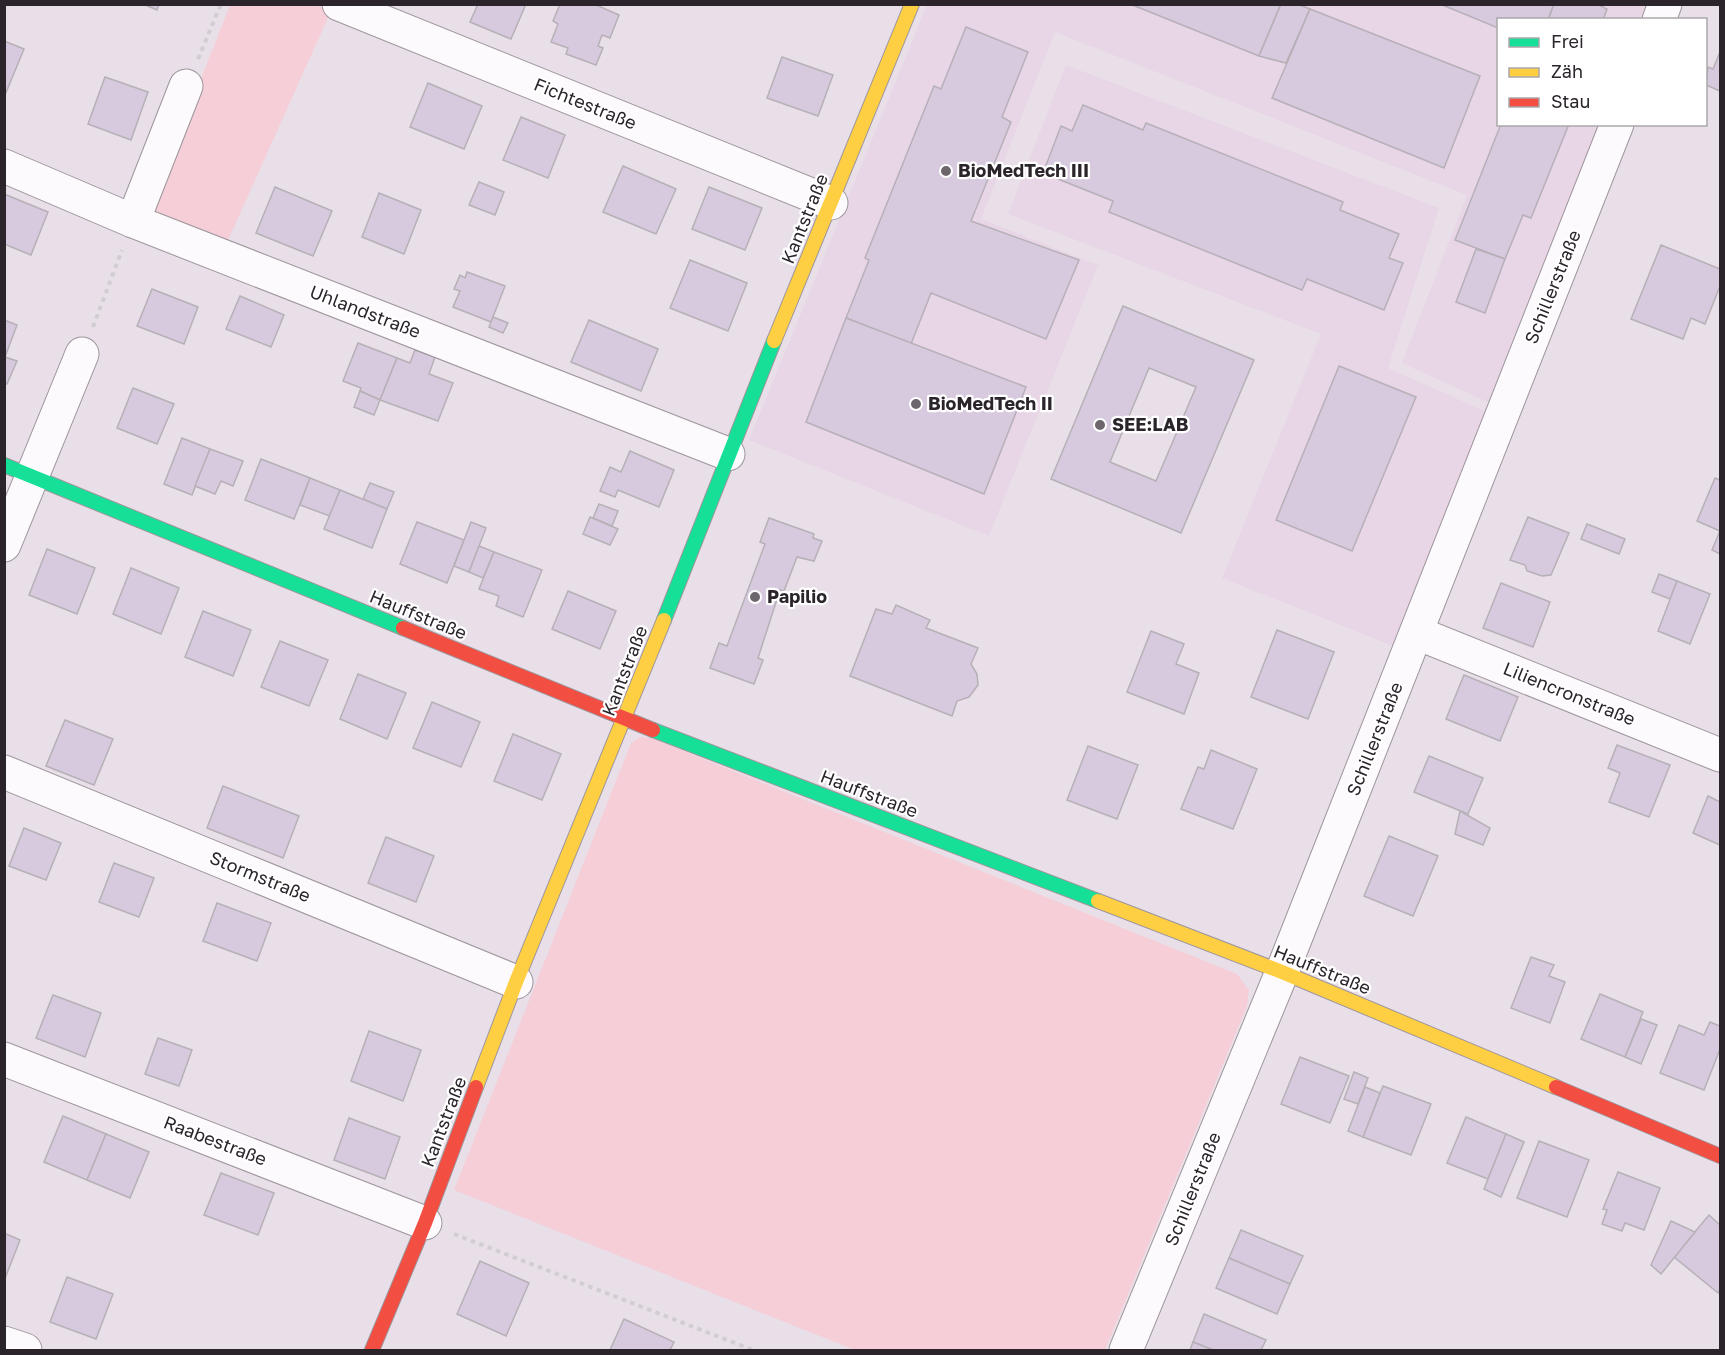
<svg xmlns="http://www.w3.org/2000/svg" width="1725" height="1355" viewBox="0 0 1725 1355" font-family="'Golos Text',sans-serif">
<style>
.built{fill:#e8d6e6}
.green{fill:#f5ced7}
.building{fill:#d7cade;stroke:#b6b0b7;stroke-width:1.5;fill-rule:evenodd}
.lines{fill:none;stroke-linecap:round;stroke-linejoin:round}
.street-casing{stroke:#9d959c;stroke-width:35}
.fast-casing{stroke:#9d959c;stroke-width:16}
.slow-casing{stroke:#9d959c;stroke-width:16}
.jam-casing{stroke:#9d959c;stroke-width:16}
.path{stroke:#d1ced1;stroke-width:4;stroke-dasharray:4.5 4.5;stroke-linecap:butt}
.street{stroke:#fcfafc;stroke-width:33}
.fast{stroke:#16e098;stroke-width:14}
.slow{stroke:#ffcf43;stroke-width:14}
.jam{stroke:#f24e42;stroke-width:14}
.poi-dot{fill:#6e666d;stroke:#fff;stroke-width:2}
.labels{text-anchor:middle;stroke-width:4.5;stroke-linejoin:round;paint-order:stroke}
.street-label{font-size:18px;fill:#2b252b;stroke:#fff}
.poi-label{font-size:18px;font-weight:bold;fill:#2b252b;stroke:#fff;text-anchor:start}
</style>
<rect width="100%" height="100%" fill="#e9dfe8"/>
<g class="built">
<path d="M927,5H1652L1646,19L1498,20V124L1604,125L1492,404L1402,363L1467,195L1055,32L981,219L1098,265L989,536L749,440Z"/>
<path d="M1066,65L1439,208L1388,368L1489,413L1398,648L1222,578L1321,334L1008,214Z"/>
</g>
<g class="green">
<path d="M230,5H315L331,11L225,247L156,217L150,208Z"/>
<path d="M640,737L651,738L1237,974L1249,990L1247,1006L1105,1350H855L454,1190L631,743Z"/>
</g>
<g class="building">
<path d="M143,4H159L157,10Z"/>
<path d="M478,4H526L511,39L470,22Z"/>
<path d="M560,4H594L619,15L610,38L602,35L598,46L603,48L596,65L566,54L568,48L551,42L558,24L553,21Z"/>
<path d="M1130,4H1281L1259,56Z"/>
<path d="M1281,4H1297L1310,9L1286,63L1259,56Z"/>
<path d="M1440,4H1554L1548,20H1498V28Z"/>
<path d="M1554,4H1597L1607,9L1603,20H1548Z"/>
<path d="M1310,9L1480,76L1444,168L1272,98Z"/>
<path d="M966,27L1028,52L1002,117L1011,122L971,221L1079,260L1046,339L931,293L911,344L846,318L869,260L865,258L934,86L941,89Z"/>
<path d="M4,41L24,49L5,95H4Z"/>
<path d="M1720,52V91L1706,85L1708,67L1713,69Z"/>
<path d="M782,57L833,75L818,116L767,98Z"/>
<path d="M105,77L148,92L131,140L88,124Z"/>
<path d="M428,83L482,106L464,149L410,127Z"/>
<path d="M1083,105L1143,130L1146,123L1343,202L1340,210L1399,234L1389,258L1403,263L1384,310L1307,279L1302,290L1109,212L1113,201L1043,173L1061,126L1072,131Z"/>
<path d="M521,117L565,135L548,178L503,160Z"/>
<path d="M1501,124H1569L1531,218L1523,215L1505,259L1455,240Z"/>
<path d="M623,166L676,189L656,234L603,212Z"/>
<path d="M479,182L504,192L495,215L469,205Z"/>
<path d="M275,187L332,211L313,256L256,233Z"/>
<path d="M709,187L762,208L745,250L692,229Z"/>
<path d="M379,193L421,210L404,254L362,237Z"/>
<path d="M4,194L48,212L31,255L4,244Z"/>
<path d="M1661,245L1720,269V286L1705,324L1691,318L1683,339L1631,319Z"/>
<path d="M1476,249L1505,259L1485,313L1456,302Z"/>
<path d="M690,260L747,283L728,331L670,308Z"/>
<path d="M467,272L505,286L491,322L453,307L460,291L454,289L460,275L465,278Z"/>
<path d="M152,289L198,307L184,344L137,326Z"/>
<path d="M240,296L284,315L271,347L226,329Z"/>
<path d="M1123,306L1254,360L1181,533L1051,479ZM1149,368L1196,387L1156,481L1110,462Z"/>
<path d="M493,317L508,323L503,333L489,327Z"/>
<path d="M846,318L1026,387L984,494L806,422Z"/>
<path d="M4,320L17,325L5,357L17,361L7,384L4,383Z"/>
<path d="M589,320L658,349L641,391L571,362Z"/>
<path d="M358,343L397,358L380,400L360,391L361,388L343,381Z"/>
<path d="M415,350L435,357L429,374L453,383L438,421L380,400L397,358L410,363Z"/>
<path d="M1339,366L1416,397L1352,551L1276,520Z"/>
<path d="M133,388L174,404L157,444L117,428Z"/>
<path d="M360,391L380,400L374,415L354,407Z"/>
<path d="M182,438L210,449L192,495L164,484Z"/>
<path d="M210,449L243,461L233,486L221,481L215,494L195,486Z"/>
<path d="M630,451L674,470L659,507L618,490L615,497L600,491L610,467L621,472Z"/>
<path d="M261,459L310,478L294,519L245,500Z"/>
<path d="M310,478L340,490L330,516L300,505Z"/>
<path d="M1715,478L1720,480V554L1712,550L1720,531L1697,521Z"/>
<path d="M370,483L394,492L387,509L363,499Z"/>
<path d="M340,490L387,509L372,548L324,529Z"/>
<path d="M599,504L618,511L612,526L593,518Z"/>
<path d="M590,517L618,529L610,545L583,534Z"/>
<path d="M1528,517L1569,533L1551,575L1542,576L1527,571L1525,565L1510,560Z"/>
<path d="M769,518L814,534L813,538L822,541L814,561L797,557L784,591L780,590L758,658L763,660L754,684L710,668L719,643L727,646L765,544L760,542Z"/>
<path d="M417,522L464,540L447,583L400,564Z"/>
<path d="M471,522L486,528L469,572L454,566Z"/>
<path d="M1587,524L1625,539L1619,554L1581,539Z"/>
<path d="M479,546L494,552L483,578L469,572Z"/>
<path d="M47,549L95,568L77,614L29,595Z"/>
<path d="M494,552L542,570L523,617L496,606L499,596L479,589Z"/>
<path d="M131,568L179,588L161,634L113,614Z"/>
<path d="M1659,574L1677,581L1670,599L1652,592Z"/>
<path d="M1677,581L1710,594L1690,644L1658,631Z"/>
<path d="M1501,583L1550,602L1533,647L1483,628Z"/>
<path d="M568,591L616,611L600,649L552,629Z"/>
<path d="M896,605L930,620L926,628L978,648L971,664L977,674L978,685L969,697L957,701L952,716L850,676L876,609L892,614Z"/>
<path d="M203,611L251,630L233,676L185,657Z"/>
<path d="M1277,630L1334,652L1308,719L1251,697Z"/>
<path d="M1151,631L1184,644L1176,664L1199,673L1184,714L1127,692Z"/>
<path d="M280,641L328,660L309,706L261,687Z"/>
<path d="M358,674L406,693L387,739L340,719Z"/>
<path d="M1464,675L1518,697L1500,741L1446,719Z"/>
<path d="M432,702L480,722L461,767L413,748Z"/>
<path d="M65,720L113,739L94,785L46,766Z"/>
<path d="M513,734L561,754L542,800L494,781Z"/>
<path d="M1617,745L1670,765L1649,817L1609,802L1620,773L1608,768Z"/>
<path d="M1088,746L1138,765L1117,819L1067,800Z"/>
<path d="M1211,750L1257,769L1233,829L1181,809L1198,767L1204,769Z"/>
<path d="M1429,756L1483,778L1468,814L1414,792Z"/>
<path d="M223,786L299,816L283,858L207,828Z"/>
<path d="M1708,796L1720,802V845L1693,833Z"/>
<path d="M1460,811L1490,828L1483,845L1455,834Z"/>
<path d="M24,828L61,843L46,880L9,866Z"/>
<path d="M1389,836L1438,856L1413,916L1364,896Z"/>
<path d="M386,837L434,856L416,902L368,883Z"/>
<path d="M114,863L154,878L139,917L99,902Z"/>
<path d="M217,903L271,923L257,961L203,941Z"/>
<path d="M1531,957L1554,965L1549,976L1565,982L1550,1023L1511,1008Z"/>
<path d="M1600,994L1643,1012L1625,1057L1581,1039Z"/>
<path d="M53,995L101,1013L85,1057L36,1038Z"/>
<path d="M1641,1019L1657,1025L1641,1064L1625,1057Z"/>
<path d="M1710,1022L1720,1026V1049L1704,1090L1660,1073L1679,1025L1704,1035Z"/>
<path d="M369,1031L421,1050L403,1101L351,1081Z"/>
<path d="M158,1038L192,1050L179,1086L145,1074Z"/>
<path d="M1300,1057L1349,1076L1330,1123L1281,1104Z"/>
<path d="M1354,1072L1368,1078L1358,1104L1344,1099Z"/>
<path d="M1383,1086L1431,1104L1411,1155L1363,1137Z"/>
<path d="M1365,1087L1380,1093L1363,1137L1348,1131Z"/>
<path d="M63,1116L106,1134L87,1180L44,1162Z"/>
<path d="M1466,1117L1506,1134L1488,1179L1447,1163Z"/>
<path d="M349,1118L400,1137L385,1179L334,1160Z"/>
<path d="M106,1134L149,1152L130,1198L87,1180Z"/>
<path d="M1506,1134L1524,1142L1501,1197L1484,1189Z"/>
<path d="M1539,1141L1589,1160L1567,1217L1517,1198Z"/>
<path d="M1618,1172L1660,1188L1644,1230L1625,1223L1622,1231L1602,1224L1607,1210L1603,1209Z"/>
<path d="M221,1173L274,1193L258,1235L204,1215Z"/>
<path d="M1709,1215L1720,1225V1290L1718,1293L1674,1257Z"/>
<path d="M1671,1221L1695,1232L1661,1274L1651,1265Z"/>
<path d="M1241,1230L1303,1256L1290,1284L1229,1258Z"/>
<path d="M4,1233L20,1240L4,1281Z"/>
<path d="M1229,1258L1290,1284L1277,1314L1216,1288Z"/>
<path d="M480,1261L529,1283L506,1336L457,1314Z"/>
<path d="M67,1277L113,1294L96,1339L50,1322Z"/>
<path d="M1204,1314L1266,1340L1261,1350H1213L1193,1342Z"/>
<path d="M624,1319L674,1342L670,1350H610Z"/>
<path d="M1193,1342L1213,1350H1190Z"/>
</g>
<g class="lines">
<defs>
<g id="street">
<path d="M339,4L831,203"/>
<path d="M1659,20L1665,4"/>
<path d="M4,166L133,221L728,454"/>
<path d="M133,221L186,86"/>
<path d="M4,545L82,354"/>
<path d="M1417,633L1720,755"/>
<path d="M4,772L516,982"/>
<path d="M4,1059L425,1223"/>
<path d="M4,1343L25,1350"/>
<path d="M1126,1350L1282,972L1617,124"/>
</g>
<g id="fast">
<path d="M4,465L403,628"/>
<path d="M664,620L774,341"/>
<path d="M653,730L1098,901"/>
</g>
<g id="slow">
<path d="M774,341L912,4"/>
<path d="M1098,901L1282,972L1556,1087"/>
<path d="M476,1087L516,982L664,620"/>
</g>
<g id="jam">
<path d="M403,628L653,730"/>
<path d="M1556,1087L1720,1156"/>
<path d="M372,1350L425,1223L476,1087"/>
</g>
</defs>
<use href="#street" class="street-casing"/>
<use href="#fast" class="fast-casing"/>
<use href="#slow" class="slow-casing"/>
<use href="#jam" class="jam-casing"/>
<g class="path">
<path d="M198,59L221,4"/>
<path d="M93,327L122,250"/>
<path d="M454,1234L753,1350"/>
</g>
<use href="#street" class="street"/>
<use href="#fast" class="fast"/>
<use href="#slow" class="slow"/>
<use href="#jam" class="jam"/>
</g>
<g class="poi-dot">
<circle cx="946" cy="171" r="6"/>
<circle cx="916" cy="404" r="6"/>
<circle cx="1100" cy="425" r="6"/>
<circle cx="755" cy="597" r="6"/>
</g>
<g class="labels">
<g class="street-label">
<text transform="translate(585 104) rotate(22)" y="6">Fichtestraße</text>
<text transform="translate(805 219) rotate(-68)" y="6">Kantstraße</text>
<text transform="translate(1553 287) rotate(-68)" y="6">Schillerstraße</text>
<text transform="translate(365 312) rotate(21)" y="6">Uhlandstraße</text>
<text transform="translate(418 615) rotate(22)" y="6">Hauffstraße</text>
<text transform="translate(625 671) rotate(-69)" y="6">Kantstraße</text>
<text transform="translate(1569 694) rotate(22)" y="6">Liliencronstraße</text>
<text transform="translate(1375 739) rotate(-68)" y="6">Schillerstraße</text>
<text transform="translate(869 794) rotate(21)" y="6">Hauffstraße</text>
<text transform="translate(260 877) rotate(22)" y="6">Stormstraße</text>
<text transform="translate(1322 970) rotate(22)" y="6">Hauffstraße</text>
<text transform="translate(444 1122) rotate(-69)" y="6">Kantstraße</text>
<text transform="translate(215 1141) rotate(21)" y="6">Raabestraße</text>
<text transform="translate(1193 1189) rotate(-68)" y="6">Schillerstraße</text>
</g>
<g class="poi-label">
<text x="958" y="177">BioMedTech III</text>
<text x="928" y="410">BioMedTech II</text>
<text x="1112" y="431">SEE:LAB</text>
<text x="767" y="603">Papilio</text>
</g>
</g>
<rect width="1725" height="1355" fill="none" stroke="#2b252b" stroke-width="12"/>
<rect x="1497" y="18" width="210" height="108" fill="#ffffff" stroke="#aaa8aa" stroke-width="1.5"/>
<rect x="1509" y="38" width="30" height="9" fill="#16e098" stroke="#aaa8aa" stroke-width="1.5"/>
<text x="1551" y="48" font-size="18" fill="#2b252b">Frei</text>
<rect x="1509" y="68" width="30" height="9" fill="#ffcf43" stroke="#aaa8aa" stroke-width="1.5"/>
<text x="1551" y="78" font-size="18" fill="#2b252b">Zäh</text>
<rect x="1509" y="98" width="30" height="9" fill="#f24e42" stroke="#aaa8aa" stroke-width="1.5"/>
<text x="1551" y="108" font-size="18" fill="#2b252b">Stau</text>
</svg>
